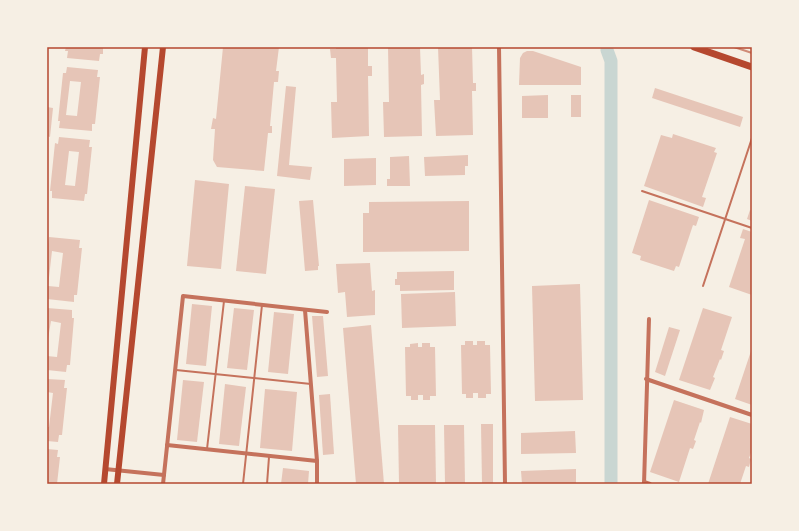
<svg xmlns="http://www.w3.org/2000/svg" width="799" height="531" viewBox="0 0 799 531" font-family="Poppins,sans-serif">
<style>
.lines{fill:none;stroke-linecap:round;stroke-linejoin:round}
.river{stroke:#c9d6d2;stroke-width:13}
.building{fill:#e6c5b7;fill-rule:evenodd}
.service{stroke:#c5725c;stroke-width:2}
.minor{stroke:#c5725c;stroke-width:4}
.secondary{stroke:#b5482f;stroke-width:6}
.primary{stroke:#b5482f;stroke-width:7}
.rail{stroke:#cf8b77;stroke-width:2}
.neatline{fill:none;stroke:#b5482f;stroke-width:1.5}
</style>
<rect width="100%" height="100%" fill="#f6efe4"/>
<g class="lines">
<path class="river" d="M607,50L611,61V484"/>
</g>
<g class="building">
<path d="M66,47H103V54H100L99,61L67,58L68,51H65Z"/>
<path d="M223,47H279L276,71H279L278,82H274L270,126H272V133H268L264,171L217,167L213,160L215,129H211L213,118L216,119Z"/>
<path d="M336,47H368V66H372V76H368L369,136L332,138L331,102H337L336,58H331L330,49H336Z"/>
<path d="M388,47H420L421,75L424,74V84L421,85L422,136L384,137L383,102H389Z"/>
<path d="M438,47H472L473,83H476V91H472L473,135L436,136L434,100H440Z"/>
<path d="M527,51H533L581,67V85H519L520,58L523,53Z"/>
<path d="M67,67L98,70L97,77H100L95,124H92V131L59,128L60,121H58L63,73H66ZM70,81L81,82L77,116L66,115Z"/>
<path d="M286,86L296,87L289,165L312,167L310,180L277,176Z"/>
<path d="M655,88L743,117L740,127L652,98Z"/>
<path d="M548,95V118H522V96Z"/>
<rect x="571" y="95" width="10" height="22"/>
<path d="M47,107L53,108L50,137L47,136Z"/>
<path d="M673,134L716,148L714,152L717,153L702,197L706,198L703,207L644,186L661,135L672,138Z"/>
<path d="M59,137L90,140L89,147H92L87,194H85L84,201L52,198V191H50L55,143L58,144ZM69,151L79,152L75,186L65,185Z"/>
<path d="M468,155V166H465V175L425,176L424,157Z"/>
<path d="M409,156L410,186H387V179H390V157Z"/>
<path d="M376,158V185L344,186V159Z"/>
<path d="M195,180L229,184L221,269L187,266Z"/>
<path d="M245,186L275,189L266,274L236,271Z"/>
<path d="M313,200L319,266H318V270L305,271L299,201Z"/>
<path d="M649,200L699,217L696,226L693,225L679,267L676,266L674,271L640,260L641,256L632,253Z"/>
<path d="M469,201V251L363,252V213H369V202Z"/>
<path d="M750,210L752,211V221L747,219Z"/>
<path d="M743,229L752,232V295L729,287L745,239L740,238Z"/>
<path d="M49,237L80,240L79,248H82L77,295H74V302L47,299V244H48ZM52,251L63,253L59,287L48,286Z"/>
<path d="M370,263L372,291L375,290V315L347,317L345,292L338,293L336,264Z"/>
<path d="M454,271V290L400,291V285H395V279H397V272Z"/>
<path d="M580,284L583,400L535,401L532,286Z"/>
<path d="M455,292L456,326L402,328L401,294Z"/>
<path d="M192,304L212,306L206,366L186,364Z"/>
<path d="M47,308L72,310V318H74L70,365H67L66,372L47,370V356L57,357L61,323L51,321L47,345Z"/>
<path d="M234,308L254,310L247,370L227,368Z"/>
<path d="M703,308L732,317L721,350L724,351L721,360L720,359L713,377L715,378L710,390L679,380Z"/>
<path d="M274,312L294,314L288,374L268,372Z"/>
<path d="M312,316H323L328,376L317,377Z"/>
<path d="M371,325L384,484H356L343,328Z"/>
<path d="M669,327L680,330L665,376L655,372Z"/>
<path d="M465,341H473V345H477V341H485V345H490L491,394H486V398H478V393H473V398H466V394H462L461,345H465Z"/>
<path d="M418,343V347H422V343H430V347H435L436,396H430V400H423V395H418V400H411V396H406L405,347H410V344Z"/>
<path d="M752,348V405L735,399Z"/>
<path d="M47,379L65,380L64,388H67L62,435H59L58,442L47,441V427H49L53,393L47,392Z"/>
<path d="M183,380L204,382L197,442L177,440Z"/>
<path d="M225,384L246,387L239,446L219,444Z"/>
<path d="M265,389L297,392L292,451L260,448Z"/>
<path d="M330,394L334,454L323,455L319,395Z"/>
<path d="M674,400L704,410L701,423L700,422L694,440L696,441L693,449L690,448L679,482L650,472Z"/>
<path d="M730,417L752,424V450L749,458L751,459L749,467L746,466L740,484H708Z"/>
<path d="M481,424H493V484H482Z"/>
<path d="M398,425H435L436,484H399Z"/>
<path d="M444,425H464L465,484H445Z"/>
<path d="M575,431L576,453L521,454V433Z"/>
<path d="M47,449L58,450L57,457H60L57,484H47Z"/>
<path d="M283,468L309,471L308,484H281Z"/>
<path d="M576,469V484H522L521,471Z"/>
</g>
<g class="lines">
<g class="service">
<path d="M642,191L752,228"/>
<path d="M703,286L752,138"/>
<path d="M176,370L311,384"/>
<path d="M207,449L224,301"/>
<path d="M243,484L262,305"/>
<path d="M267,484L269,457"/>
</g>
<g class="minor">
<path d="M499,47L505,484"/>
<path d="M305,310L317,461V484"/>
<path d="M646,379L752,415"/>
<path d="M167,445L317,461"/>
<path d="M105,469L164,475"/>
<path d="M644,482L650,484"/>
<path d="M163,484L183,296L327,312"/>
<path d="M644,484L649,319"/>
</g>
<g class="secondary">
<path d="M104,484L145,47"/>
<path d="M117,484L163,47"/>
</g>
<path class="primary" d="M694,47L752,67"/>
<path class="rail" d="M734,47L752,53"/>
</g>
<rect width="799" height="531" fill="none" stroke="#f6efe4" stroke-width="96"/>
<rect x="48" y="48" width="703" height="435" class="neatline"/>
</svg>
